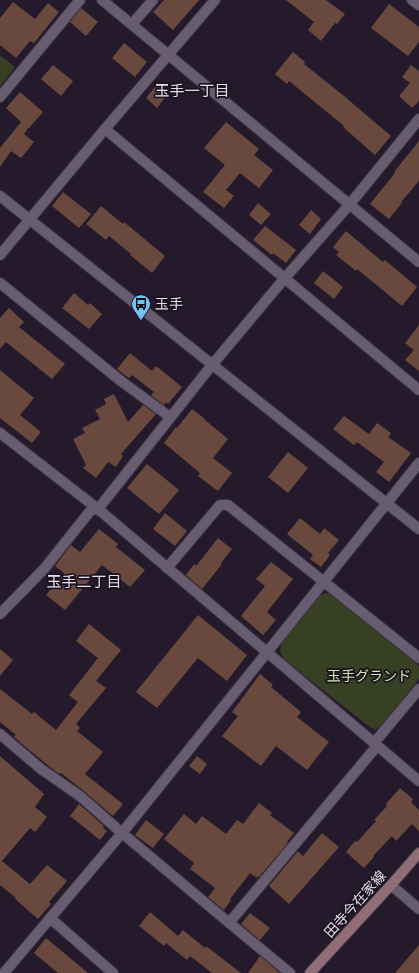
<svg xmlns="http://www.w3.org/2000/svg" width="419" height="973" viewBox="0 0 419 973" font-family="Montserrat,'Noto Sans JP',sans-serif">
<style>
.green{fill:#374023}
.building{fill:#69493e}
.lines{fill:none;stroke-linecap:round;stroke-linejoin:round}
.minor-casing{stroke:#3d3542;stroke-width:12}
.tertiary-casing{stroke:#3d3542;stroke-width:12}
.secondary-casing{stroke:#3d3542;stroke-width:12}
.minor{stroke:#675c70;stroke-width:10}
.tertiary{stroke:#675c70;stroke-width:10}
.secondary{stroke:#916e76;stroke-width:10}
.labels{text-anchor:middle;stroke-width:3.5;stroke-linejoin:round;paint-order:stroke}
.poi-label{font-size:14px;fill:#e5dfea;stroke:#1b1121;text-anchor:start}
.park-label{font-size:14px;fill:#d1e4aa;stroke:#1b1121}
.street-label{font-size:14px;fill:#e5dfea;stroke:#1b1121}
.neighbourhood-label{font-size:15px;fill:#e5dfea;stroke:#1b1121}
</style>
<rect width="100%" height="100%" fill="#241a2b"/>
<g class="green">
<path d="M0,55L15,67L0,86Z"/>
<path d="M325,593L330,594L419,666V679L381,727L376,729L371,728L286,661C279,652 278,651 284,640L320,595Z"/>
</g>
<g class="building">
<path d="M164,0H199L173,30L153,12Z"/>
<path d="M286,0H326L345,14L337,24L335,23L321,41L308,30L314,22Z"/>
<path d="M13,2L35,19L48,3L59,12L34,43L30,41L16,58L0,45V18Z"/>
<path d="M389,4L419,27V42L408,56L371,28Z"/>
<path d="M81,8L98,22L86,36L70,22Z"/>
<path d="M124,43L147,62L135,77L112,58Z"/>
<path d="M293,52L305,62L304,64L344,96L391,136L375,155L343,127L344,126L289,81L287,84L275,74Z"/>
<path d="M53,65L73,81L61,96L41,79Z"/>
<path d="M411,65L419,71V101L412,108L399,96L410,83L402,77Z"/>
<path d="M159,82L170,91L157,108L146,98Z"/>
<path d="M20,92L43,112L29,128H28L24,134L34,142L21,158L11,151L0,167V148L21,122L6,108Z"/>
<path d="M226,122L259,149L254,155L273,170L259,188L240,173L226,190L234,196L224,208L203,192L225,165L204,148Z"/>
<path d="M419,141V181L401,202L402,203L389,219L370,204L395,173L394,172Z"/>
<path d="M63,192L91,214L79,228L52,206Z"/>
<path d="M258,203L271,214L261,225L249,215Z"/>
<path d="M101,206L123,224L124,222L165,256L152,273L130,255L131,254L109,236L106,240L86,224Z"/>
<path d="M311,210L321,219L310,234L299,225Z"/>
<path d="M265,226L296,250L286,263L273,253L272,255L253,240Z"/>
<path d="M346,231L383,262L385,260L417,287L402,306L357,269L356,271L336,255L339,252L333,247Z"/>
<path d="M323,271L343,287L334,299L314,283Z"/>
<path d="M74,293L88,305L90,303L102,314L89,329L62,308Z"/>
<path d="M9,308L24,322L19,327L65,364L52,379L6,342L0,349V318Z"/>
<path d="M419,325V371L405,360L414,350L405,343Z"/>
<path d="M130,353L152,371L156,366L182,387L168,404L166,402L164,405L151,395L154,392L132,375L129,378L117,369Z"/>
<path d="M0,370L34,398L20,415L41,432L32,443L0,418Z"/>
<path d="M114,394L128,422L143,405L156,414L121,454L123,456L116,467L108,462L96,478L83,468L86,465L73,439L85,433L82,428L100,419L95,410L106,404L104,399Z"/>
<path d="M192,409L205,419V420L228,439L213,458L232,473L218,491L198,476L200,473L164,443L176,427L177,428Z"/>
<path d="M344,416L369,434L377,423L391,433L388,437L411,453L389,482L376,472L384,462L357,442L354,445L333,429Z"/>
<path d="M288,452L308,468L288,493L268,477Z"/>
<path d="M147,464L179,490L159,514L127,488Z"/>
<path d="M165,513L187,531L175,546L153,529Z"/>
<path d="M300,518L320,534L324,528L339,540L328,553L330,555L321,567L310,559L313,555L287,534Z"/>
<path d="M99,529L118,544L116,547L145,570L130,587L102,565L65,610L46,595L64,573L55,566L71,545L80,552Z"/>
<path d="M218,538L232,549L221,563L222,564L202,589L186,575L194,564L196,566Z"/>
<path d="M271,562L293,579L267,612L276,620L263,635L241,616L265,586L256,579Z"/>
<path d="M198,615L247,655L227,681L198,658L157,708L136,692Z"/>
<path d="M89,624L121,650L96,681L106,688L76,724L80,728L77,731L103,752L85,774L123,804L113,816L84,791L61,773L60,774L55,771L28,749L14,737L16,735L0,722V689L32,714L34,712L56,730L78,702L69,695L98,658L76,641Z"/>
<path d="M0,649L13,660L0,676Z"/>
<path d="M260,674L273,685L271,687L301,712L297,717L329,742L307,770L276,746L261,766L222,736L238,716L232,712Z"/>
<path d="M0,756L44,794L35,807L47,817L35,832L30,828L2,861L30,884L47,865L67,881L49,902L51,904L38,919L15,899L16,898L0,885Z"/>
<path d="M197,756L207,764L200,774L189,766Z"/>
<path d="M400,788L413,799L411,802L419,810V831L412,824L396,841L392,836L373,856L374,857L364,868L346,852L355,841L357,842L376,821L374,820L387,806L386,804Z"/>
<path d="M259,803L272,813L270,815L294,833L287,842L288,843L259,877L258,876L257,878L250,873L230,899L231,900L224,910L208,897L215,888L190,869L194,863L164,839L184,814L196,824L202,816L226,834L237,820L243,824Z"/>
<path d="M79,804L104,826L103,828L107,831L100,840L70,816Z"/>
<path d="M146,820L164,834L153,848L135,835Z"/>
<path d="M322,833L339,847L289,904L269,886L298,851L303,856Z"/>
<path d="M150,912L178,936L183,930L205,948L206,946L241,973H212L190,956L187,960L166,943L164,946L139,926Z"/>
<path d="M250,913L270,928L260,940L241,924Z"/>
<path d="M46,938L88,973H58L34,953Z"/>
<path d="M419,945V973H395Z"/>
<path d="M260,956L280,973H248Z"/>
</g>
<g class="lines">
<defs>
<g id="minor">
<path d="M102,0L419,262"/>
<path d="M412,0L419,5"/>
<path d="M132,24L153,0"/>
<path d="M0,97L80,0"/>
<path d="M105,129L419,390"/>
<path d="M0,255L105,129L215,0"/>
<path d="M0,283L121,381L170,417"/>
<path d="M167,568L220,505H228L419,658"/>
<path d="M0,614L44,569L91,510L98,509L212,365L284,279L350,204L419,119"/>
<path d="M0,734L41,769L80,796L122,833L215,911L290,973"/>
<path d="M374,743L419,689"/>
<path d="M391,885L419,909"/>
<path d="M50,918L113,973"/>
<path d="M229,923L377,746"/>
<path d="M4,973L122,833L419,463"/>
</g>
<g id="tertiary">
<path d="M0,196L419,529"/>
<path d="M0,433L98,509L419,781"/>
</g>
<path id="secondary" d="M310,973L391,885L419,853"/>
</defs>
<use href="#minor" class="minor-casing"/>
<use href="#tertiary" class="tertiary-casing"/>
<use href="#secondary" class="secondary-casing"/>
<use href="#minor" class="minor"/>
<use href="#tertiary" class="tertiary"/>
<use href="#secondary" class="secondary"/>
</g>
<defs>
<symbol id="bus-pin" viewBox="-11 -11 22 30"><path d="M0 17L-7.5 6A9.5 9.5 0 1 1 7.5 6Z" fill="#72c1f5" stroke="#1b1121"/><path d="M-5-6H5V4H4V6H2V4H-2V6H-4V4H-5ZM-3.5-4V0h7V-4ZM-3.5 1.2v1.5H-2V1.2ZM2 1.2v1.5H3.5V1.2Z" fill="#111"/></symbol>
</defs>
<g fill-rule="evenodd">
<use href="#bus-pin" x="130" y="293" width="22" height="30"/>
</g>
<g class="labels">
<g class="poi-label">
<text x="155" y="309">玉手</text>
</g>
<g class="park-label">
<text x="369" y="681">玉手グランド</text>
</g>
<g class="street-label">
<text transform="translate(355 904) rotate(-48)" y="5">田寺今在家線</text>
</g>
<g class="neighbourhood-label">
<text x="192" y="96">玉手一丁目</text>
<text x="84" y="587">玉手二丁目</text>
</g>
</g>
</svg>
